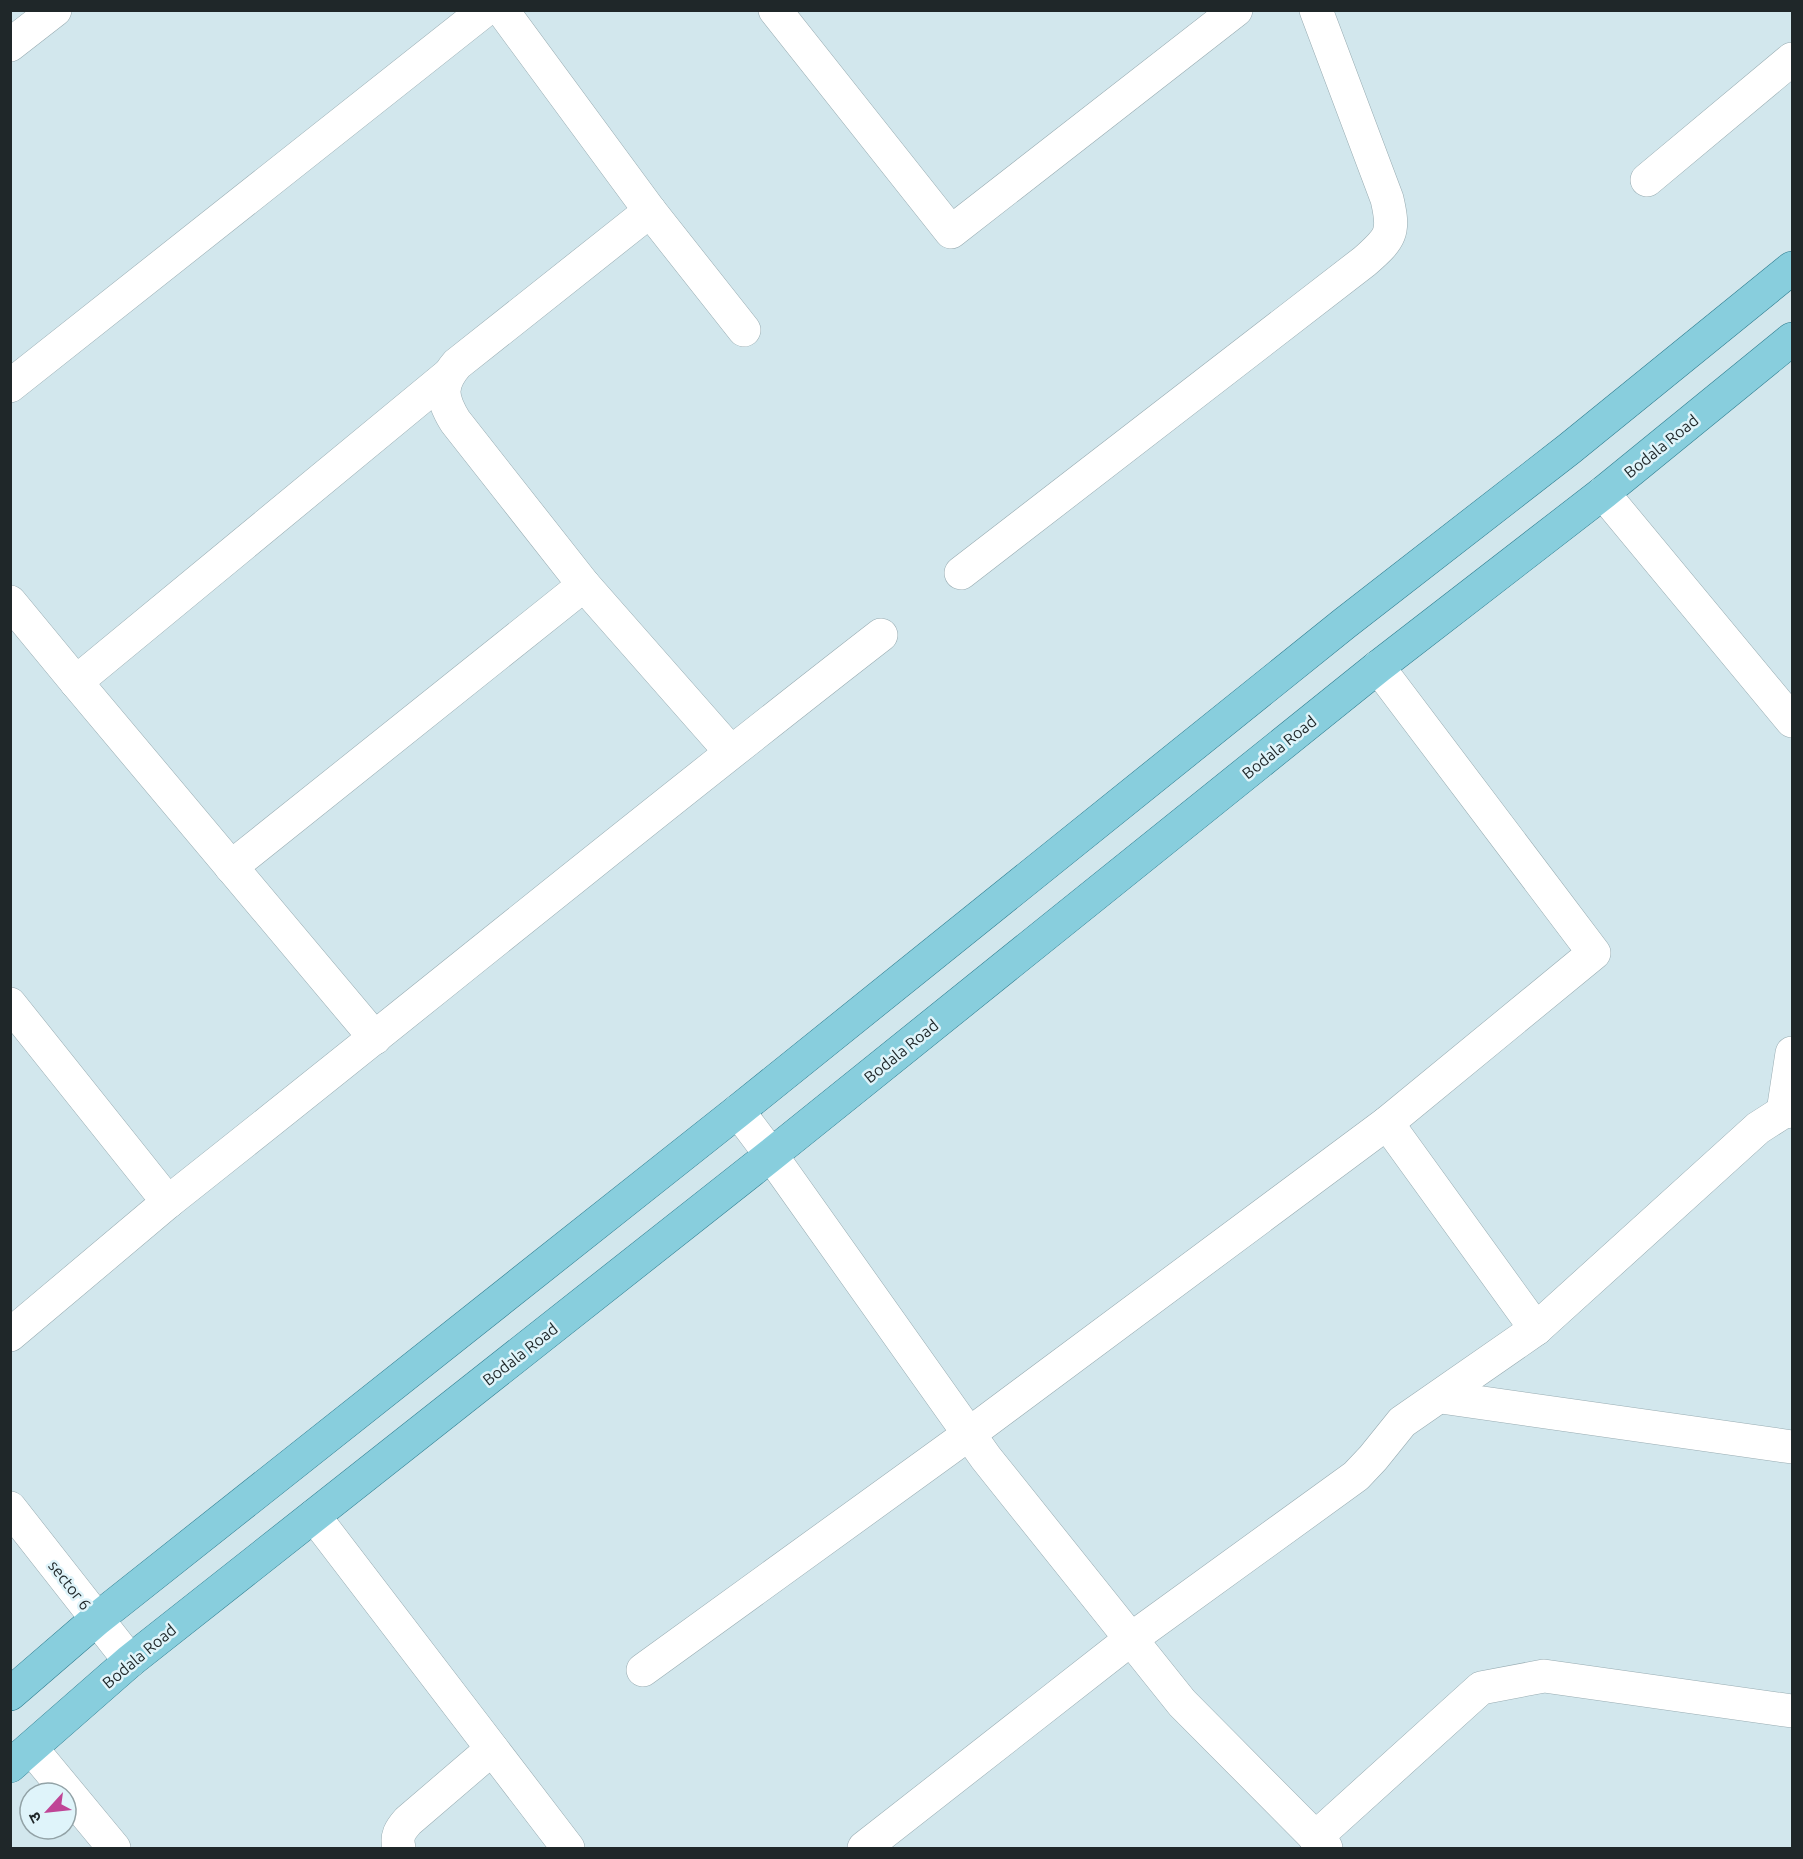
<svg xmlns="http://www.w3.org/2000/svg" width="1803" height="1859" viewBox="0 0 1803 1859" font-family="Ubuntu,'Noto Sans Devanagari',sans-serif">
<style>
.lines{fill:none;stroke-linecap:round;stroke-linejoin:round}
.minor-casing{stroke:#98acb2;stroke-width:34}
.tertiary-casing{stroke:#98acb2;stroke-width:34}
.primary-casing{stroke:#307e90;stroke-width:34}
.minor{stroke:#fff;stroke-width:33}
.tertiary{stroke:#fff;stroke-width:33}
.primary{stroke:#88cedd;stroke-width:33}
.labels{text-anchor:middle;stroke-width:5;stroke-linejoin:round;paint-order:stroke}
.street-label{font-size:16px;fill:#1f2729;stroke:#dff4fa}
</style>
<rect width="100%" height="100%" fill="#d2e7ed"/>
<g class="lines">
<defs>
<g id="minor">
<path d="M502,10L650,211L744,330"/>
<path d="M775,10L951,232L1236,10"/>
<path d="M10,45L55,10"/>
<path d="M1647,180L1792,59"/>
<path d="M650,211L457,364C439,385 441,398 455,421L584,585L730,751"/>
<path d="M10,386L485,10"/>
<path d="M1603,493L1792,721"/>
<path d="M961,573L1365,261C1391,238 1395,233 1387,199L1316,10"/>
<path d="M10,602L76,682L375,1038"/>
<path d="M76,682L447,376"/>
<path d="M231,867L584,585"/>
<path d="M10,1004L168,1202L10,1335"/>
<path d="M1783,1112L1792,1053"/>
<path d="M1387,1123L1536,1329"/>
<path d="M168,1202C406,1014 641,821 881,635"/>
<path d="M1441,1397L1792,1447"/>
<path d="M10,1508L130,1661"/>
<path d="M314,1516L568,1848"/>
<path d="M643,1670L969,1434L1387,1123L1594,953L1378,667"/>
<path d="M32,1749L114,1848"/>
<path d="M1315,1838L1481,1688L1544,1676L1792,1711"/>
<path d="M399,1848C396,1836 400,1830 408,1821L492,1749"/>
<path d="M864,1848L1131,1639L1356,1476L1373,1458L1402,1422L1536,1329L1758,1128L1783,1112L1792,1111"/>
</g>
<path id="tertiary" d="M738,1111L771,1155L986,1458L1182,1703L1326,1848"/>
<g id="primary">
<path d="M10,1694L97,1619L738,1111L1345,623L1569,449L1792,268"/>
<path d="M10,1766L130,1661L771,1155L1378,667L1603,493L1792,339"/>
</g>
</defs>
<use href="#minor" class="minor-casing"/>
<use href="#tertiary" class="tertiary-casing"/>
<use href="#primary" class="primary-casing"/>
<use href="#minor" class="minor"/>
<use href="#tertiary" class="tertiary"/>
<use href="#primary" class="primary"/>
</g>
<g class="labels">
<g class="street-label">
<text transform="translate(1661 446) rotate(-39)" y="6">Bodala Road</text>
<text transform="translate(1279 747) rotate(-39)" y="6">Bodala Road</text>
<text transform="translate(901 1051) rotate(-39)" y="6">Bodala Road</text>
<text transform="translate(520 1354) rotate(-38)" y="6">Bodala Road</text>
<text transform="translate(70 1585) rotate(52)" y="6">sector 6</text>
<text transform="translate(139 1656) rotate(-40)" y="6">Bodala Road</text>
</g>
</g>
<rect width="1803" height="1859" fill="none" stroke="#1f2729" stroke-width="24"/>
<g transform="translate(48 1811) rotate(243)"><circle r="28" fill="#dff4fa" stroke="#92a2a6" stroke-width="1.5"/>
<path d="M0-4.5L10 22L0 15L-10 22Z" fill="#bf4596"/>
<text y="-9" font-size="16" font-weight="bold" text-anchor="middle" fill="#1f2729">उ</text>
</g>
</svg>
